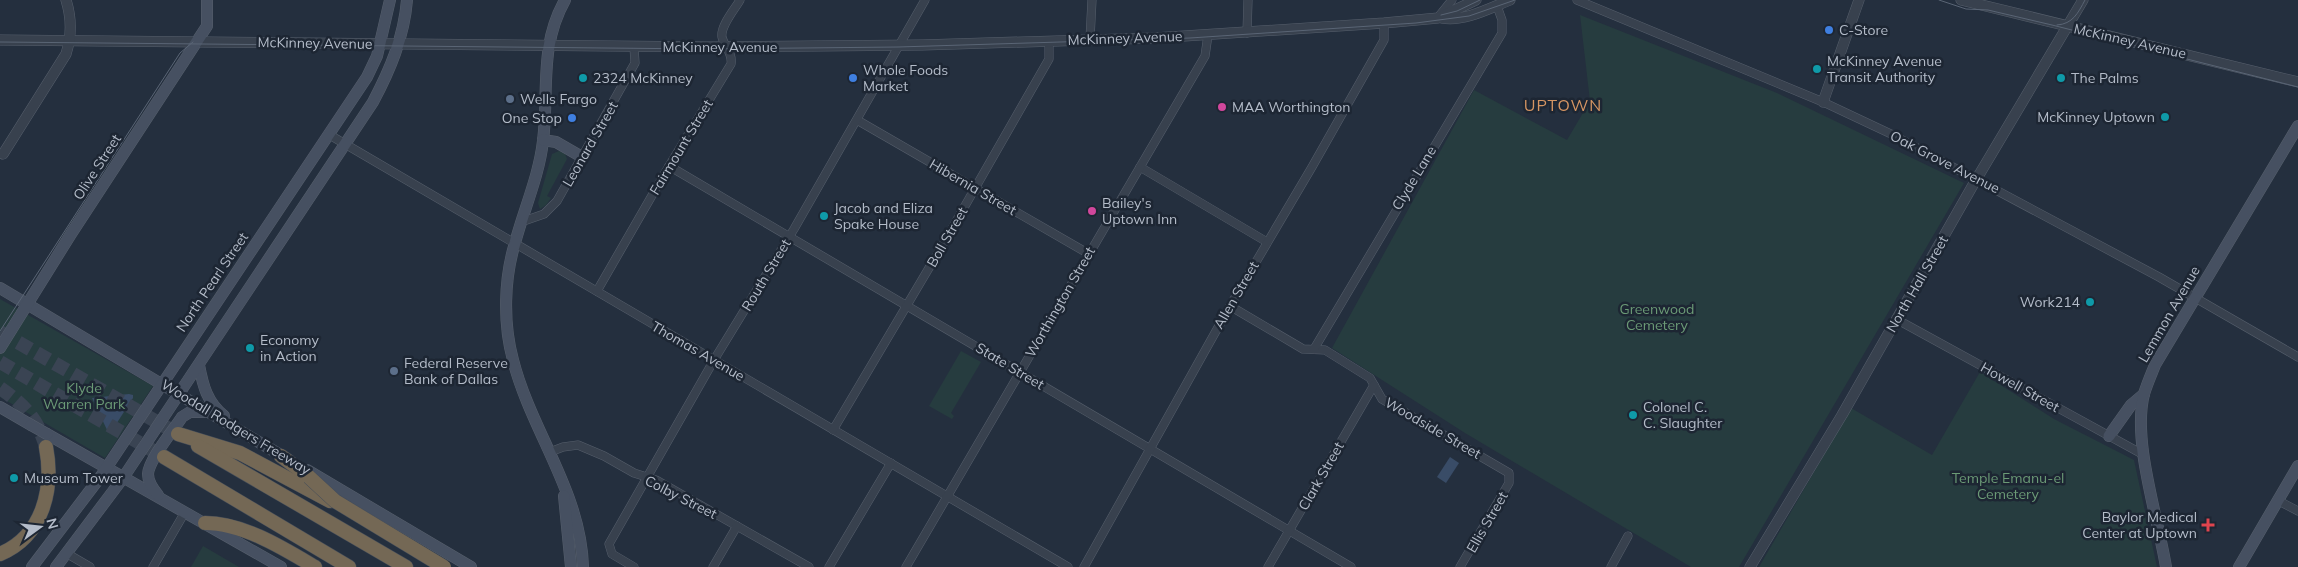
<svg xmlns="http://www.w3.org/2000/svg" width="2298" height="567" viewBox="0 0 2298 567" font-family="Mulish,sans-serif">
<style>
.green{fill:#263c3f}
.water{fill:#394c67}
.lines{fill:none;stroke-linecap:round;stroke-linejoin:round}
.motorway-tunnel{stroke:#3a4453;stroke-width:14;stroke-dasharray:14 7;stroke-linecap:butt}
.minor-casing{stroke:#565f6c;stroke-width:9}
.tertiary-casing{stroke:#565f6c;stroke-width:11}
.secondary-casing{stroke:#565f6c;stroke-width:12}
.motorway-casing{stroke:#434c59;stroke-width:15}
.minor{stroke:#38414e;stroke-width:8}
.tertiary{stroke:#38414e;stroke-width:10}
.secondary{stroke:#465061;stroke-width:11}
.motorway{stroke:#746855;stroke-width:14}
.tram{stroke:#5a6575;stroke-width:1}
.secondary-bridge-casing{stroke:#565f6c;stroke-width:12;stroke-linecap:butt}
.motorway-bridge-casing{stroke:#434c59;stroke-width:15;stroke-linecap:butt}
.secondary-bridge{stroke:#465061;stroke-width:11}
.motorway-bridge{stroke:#746855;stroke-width:14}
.shop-dot{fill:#3f7fe0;stroke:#1d2633;stroke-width:2}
.culture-dot{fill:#0f9aa8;stroke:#1d2633;stroke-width:2}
.service-dot{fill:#5c6f8a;stroke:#1d2633;stroke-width:2}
.hotel-dot{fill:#d1479c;stroke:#1d2633;stroke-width:2}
.health-dot{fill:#e0444e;stroke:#1d2633;stroke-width:2}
.labels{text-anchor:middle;stroke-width:5;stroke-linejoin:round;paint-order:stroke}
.poi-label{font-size:14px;fill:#b4bcc9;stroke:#1d2633;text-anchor:start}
.street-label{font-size:14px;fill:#b4bcc9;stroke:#1d2633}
.park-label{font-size:14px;fill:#6b9a76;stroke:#1d2633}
.quarter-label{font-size:16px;letter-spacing:1px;fill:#d59563;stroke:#1d2633}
</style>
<rect width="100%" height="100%" fill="#242f3e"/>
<g class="green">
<path d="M1580,15L1777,93L1964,183L1739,567H1691L1465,433L1332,348L1474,90L1567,140L1590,101Z"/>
<path d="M559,151L565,154L567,159L547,196L551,198L546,205L540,209L538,203L552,154Z"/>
<path d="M0,299L153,386L105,458L0,397Z"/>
<path d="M961,351L981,362L951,413L954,416L952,419L929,406Z"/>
<path d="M1980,372L2054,419L2134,460L2157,567H1759L1851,408L1932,455Z"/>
<path d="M203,546L239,567H191Z"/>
</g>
<g class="water">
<path d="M129,394L133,395V398L111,432H108L92,398Z"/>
<path d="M1450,457L1459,463L1446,483L1437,477Z"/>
</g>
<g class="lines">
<g class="motorway-tunnel">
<path d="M0,332L178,434"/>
<path d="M0,362L164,457"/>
<path d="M0,388C23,404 38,419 46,447"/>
</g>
<defs>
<g id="minor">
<path d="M1577,0L1823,102L1891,134L2159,277L2298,357"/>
<path d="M1439,16L1452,0"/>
<path d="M1247,33L1248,0"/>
<path d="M1090,39L1092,0"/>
<path d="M857,120L1089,254"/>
<path d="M328,134L1068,567"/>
<path d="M669,166L1351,567"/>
<path d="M1140,167L1267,242"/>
<path d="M521,222L544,214L557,201L635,63L634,47"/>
<path d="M597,291L669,166L731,64C733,53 724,46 722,37C720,26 735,9 740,0"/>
<path d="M1230,306L1303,349L1325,350L1370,378L1382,399L1509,473V483L1460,567"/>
<path d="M1896,319L2144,455"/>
<path d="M1314,349L1502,33V20L1497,6"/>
<path d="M833,430L942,246L1049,59V41"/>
<path d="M550,452L563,447L578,445L604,456L634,473L656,480L809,567"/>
<path d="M2277,500L2298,511"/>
<path d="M66,553L90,567"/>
<path d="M153,567L185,512"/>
<path d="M634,567L612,554L609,544L714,360L794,229L925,0"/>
<path d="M713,567L737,526"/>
<path d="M829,567L891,463"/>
<path d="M906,567L1205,56L1208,35"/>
<path d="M1084,567L1230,306L1312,167L1384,40V23"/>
<path d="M1268,567L1374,385"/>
<path d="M1611,567L1628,536"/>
</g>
<g id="tertiary">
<path d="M1961,0L2298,82"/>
<path d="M1442,18C1464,22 1490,8 1510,0"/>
<path d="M0,40L710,47L922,45L1154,38L1384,23L1438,18L1476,0"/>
<path d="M1823,102L1859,0"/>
<path d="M3,154L66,54C72,35 72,19 66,0"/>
<path d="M1750,567L1842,415L1973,185L2083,0"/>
</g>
<g id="secondary">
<path d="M565,0C539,46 549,91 543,141C539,176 524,209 515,243C504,279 503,323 513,360C531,431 581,492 583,567"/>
<path d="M543,140L556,142L582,157"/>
<path d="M0,288L289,460"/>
<path d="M0,348L71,234L207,26V0"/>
<path d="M199,365C203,386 207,402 224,416"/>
<path d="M0,407L31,425"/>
<path d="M47,434L281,567"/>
<path d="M2109,436L2131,405L2144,394"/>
<path d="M307,470L471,567"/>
<path d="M158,495C153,489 148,482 148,474C149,459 173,431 182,417L190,412H207"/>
<path d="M564,496L571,567"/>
<path d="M32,567L101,476L367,77L377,56L390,0"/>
<path d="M56,567L123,478L373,102C390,70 404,37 407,0"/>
<path d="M2166,567C2158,517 2132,441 2144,394C2147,384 2151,375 2155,365L2298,126"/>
<path d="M2239,567L2298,466"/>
</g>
<g id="motorway">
<path d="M178,434L240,453L330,501"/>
<path d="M198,446L406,567"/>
<path d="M281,456L309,477"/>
<path d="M164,457L349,567"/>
<path d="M205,523C243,523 283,548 315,567"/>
<path d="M0,554C43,536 54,489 46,447"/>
</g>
</defs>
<use href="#minor" class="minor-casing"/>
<use href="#tertiary" class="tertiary-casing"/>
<use href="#secondary" class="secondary-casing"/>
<use href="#motorway" class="motorway-casing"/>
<use href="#minor" class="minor"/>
<use href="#tertiary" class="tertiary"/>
<use href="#secondary" class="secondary"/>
<use href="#motorway" class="motorway"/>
<g class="tram">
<path d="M1939,0L1966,9L1988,10L2052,25L2298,87"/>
<path d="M1441,15L1457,11L1480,0"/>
<path d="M2057,25C2073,24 2078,13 2085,0"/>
<path d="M0,42L706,49L898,47L1190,38L1416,23L1469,16L1515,0"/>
<path d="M0,331L180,53L193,42"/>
</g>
<defs>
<path id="secondary-bridge" d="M31,425L47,434"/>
<path id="motorway-bridge" d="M309,477L335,501L444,567"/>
</defs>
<use href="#secondary-bridge" class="secondary-bridge-casing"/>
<use href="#motorway-bridge" class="motorway-bridge-casing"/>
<use href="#secondary-bridge" class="secondary-bridge"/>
<use href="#motorway-bridge" class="motorway-bridge"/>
</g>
<g class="shop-dot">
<circle cx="1829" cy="30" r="5"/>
<circle cx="853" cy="78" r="5"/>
<circle cx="572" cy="118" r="5"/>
</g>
<g class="culture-dot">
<circle cx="1817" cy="69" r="5"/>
<circle cx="583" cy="78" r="5"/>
<circle cx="2061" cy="78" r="5"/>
<circle cx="2165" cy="117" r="5"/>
<circle cx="824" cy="216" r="5"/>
<circle cx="2090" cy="302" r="5"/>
<circle cx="250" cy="348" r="5"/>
<circle cx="1633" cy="415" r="5"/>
<circle cx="14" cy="478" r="5"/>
</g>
<g class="service-dot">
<circle cx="510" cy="99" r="5"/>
<circle cx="394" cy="371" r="5"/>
</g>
<g class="hotel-dot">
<circle cx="1222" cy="107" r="5"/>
<circle cx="1092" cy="211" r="5"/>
</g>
<path class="health-dot" d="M2205.5 517.5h5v5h5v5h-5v5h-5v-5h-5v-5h5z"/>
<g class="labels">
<g class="poi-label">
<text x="1839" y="35">C-Store</text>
<text x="1827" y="66">McKinney Avenue<tspan x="1827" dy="16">Transit Authority</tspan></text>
<text x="863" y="75">Whole Foods<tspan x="863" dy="16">Market</tspan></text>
<text x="593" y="83">2324 McKinney</text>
<text x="2071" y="83">The Palms</text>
<text x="520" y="104">Wells Fargo</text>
<text x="1232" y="112">MAA Worthington</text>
<text x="2155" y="122" text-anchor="end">McKinney Uptown</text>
<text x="562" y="123" text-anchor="end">One Stop</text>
<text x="1102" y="208">Bailey's<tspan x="1102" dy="16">Uptown Inn</tspan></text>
<text x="834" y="213">Jacob and Eliza<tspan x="834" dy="16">Spake House</tspan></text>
<text x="2080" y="307" text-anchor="end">Work214</text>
<text x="260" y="345">Economy<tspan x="260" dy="16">in Action</tspan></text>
<text x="404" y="368">Federal Reserve<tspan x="404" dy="16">Bank of Dallas</tspan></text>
<text x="1643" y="412">Colonel C.<tspan x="1643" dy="16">C. Slaughter</tspan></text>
<text x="24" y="483">Museum Tower</text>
<text x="2197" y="522" text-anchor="end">Baylor Medical<tspan x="2197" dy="16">Center at Uptown</tspan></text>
</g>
<g class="street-label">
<text transform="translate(1125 38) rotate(-2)" y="5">McKinney Avenue</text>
<text transform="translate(2130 41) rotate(13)" y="5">McKinney Avenue</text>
<text transform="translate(315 43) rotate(1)" y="5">McKinney Avenue</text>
<text x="720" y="52">McKinney Avenue</text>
<text transform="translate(590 144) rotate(-60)" y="5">Leonard Street</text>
<text transform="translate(681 147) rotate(-59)" y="5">Fairmount Street</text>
<text transform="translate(1945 162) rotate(27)" y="5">Oak Grove Avenue</text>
<text transform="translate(97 167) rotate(-57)" y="5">Olive Street</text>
<text transform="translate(1414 178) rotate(-59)" y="5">Clyde Lane</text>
<text transform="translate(973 187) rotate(30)" y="5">Hibernia Street</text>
<text transform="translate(947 237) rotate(-60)" y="5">Boll Street</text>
<text transform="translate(766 275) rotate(-59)" y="5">Routh Street</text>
<text transform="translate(212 282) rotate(-56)" y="5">North Pearl Street</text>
<text transform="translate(1917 284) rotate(-60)" y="5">North Hall Street</text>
<text transform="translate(1236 295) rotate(-60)" y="5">Allen Street</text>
<text transform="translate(1060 302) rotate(-60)" y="5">Worthington Street</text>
<text transform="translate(2169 314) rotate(-60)" y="5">Lemmon Avenue</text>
<text transform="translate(698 351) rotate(30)" y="5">Thomas Avenue</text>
<text transform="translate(1010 366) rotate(31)" y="5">State Street</text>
<text transform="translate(2020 387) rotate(29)" y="5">Howell Street</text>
<text transform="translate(236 427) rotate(31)" y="5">Woodall Rodgers Freeway</text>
<text transform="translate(1433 428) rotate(30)" y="5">Woodside Street</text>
<text transform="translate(1321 476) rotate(-60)" y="5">Clark Street</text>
<text transform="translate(681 497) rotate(27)" y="5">Colby Street</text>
<text transform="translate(1487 522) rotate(-60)" y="5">Ellis Street</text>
</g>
<g class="park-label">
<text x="1657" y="314">Greenwood<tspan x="1657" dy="16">Cemetery</tspan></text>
<text x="84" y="393">Klyde<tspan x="84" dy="16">Warren Park</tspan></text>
<text x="2008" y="483">Temple Emanu-el<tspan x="2008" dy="16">Cemetery</tspan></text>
</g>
<g class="quarter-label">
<text x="1563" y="111">UPTOWN</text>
</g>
</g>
<g transform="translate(40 527) rotate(75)" stroke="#1d2633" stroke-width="4" paint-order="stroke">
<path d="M0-4L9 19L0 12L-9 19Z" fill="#b4bcc9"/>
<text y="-8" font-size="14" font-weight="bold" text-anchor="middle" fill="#b4bcc9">N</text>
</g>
</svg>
